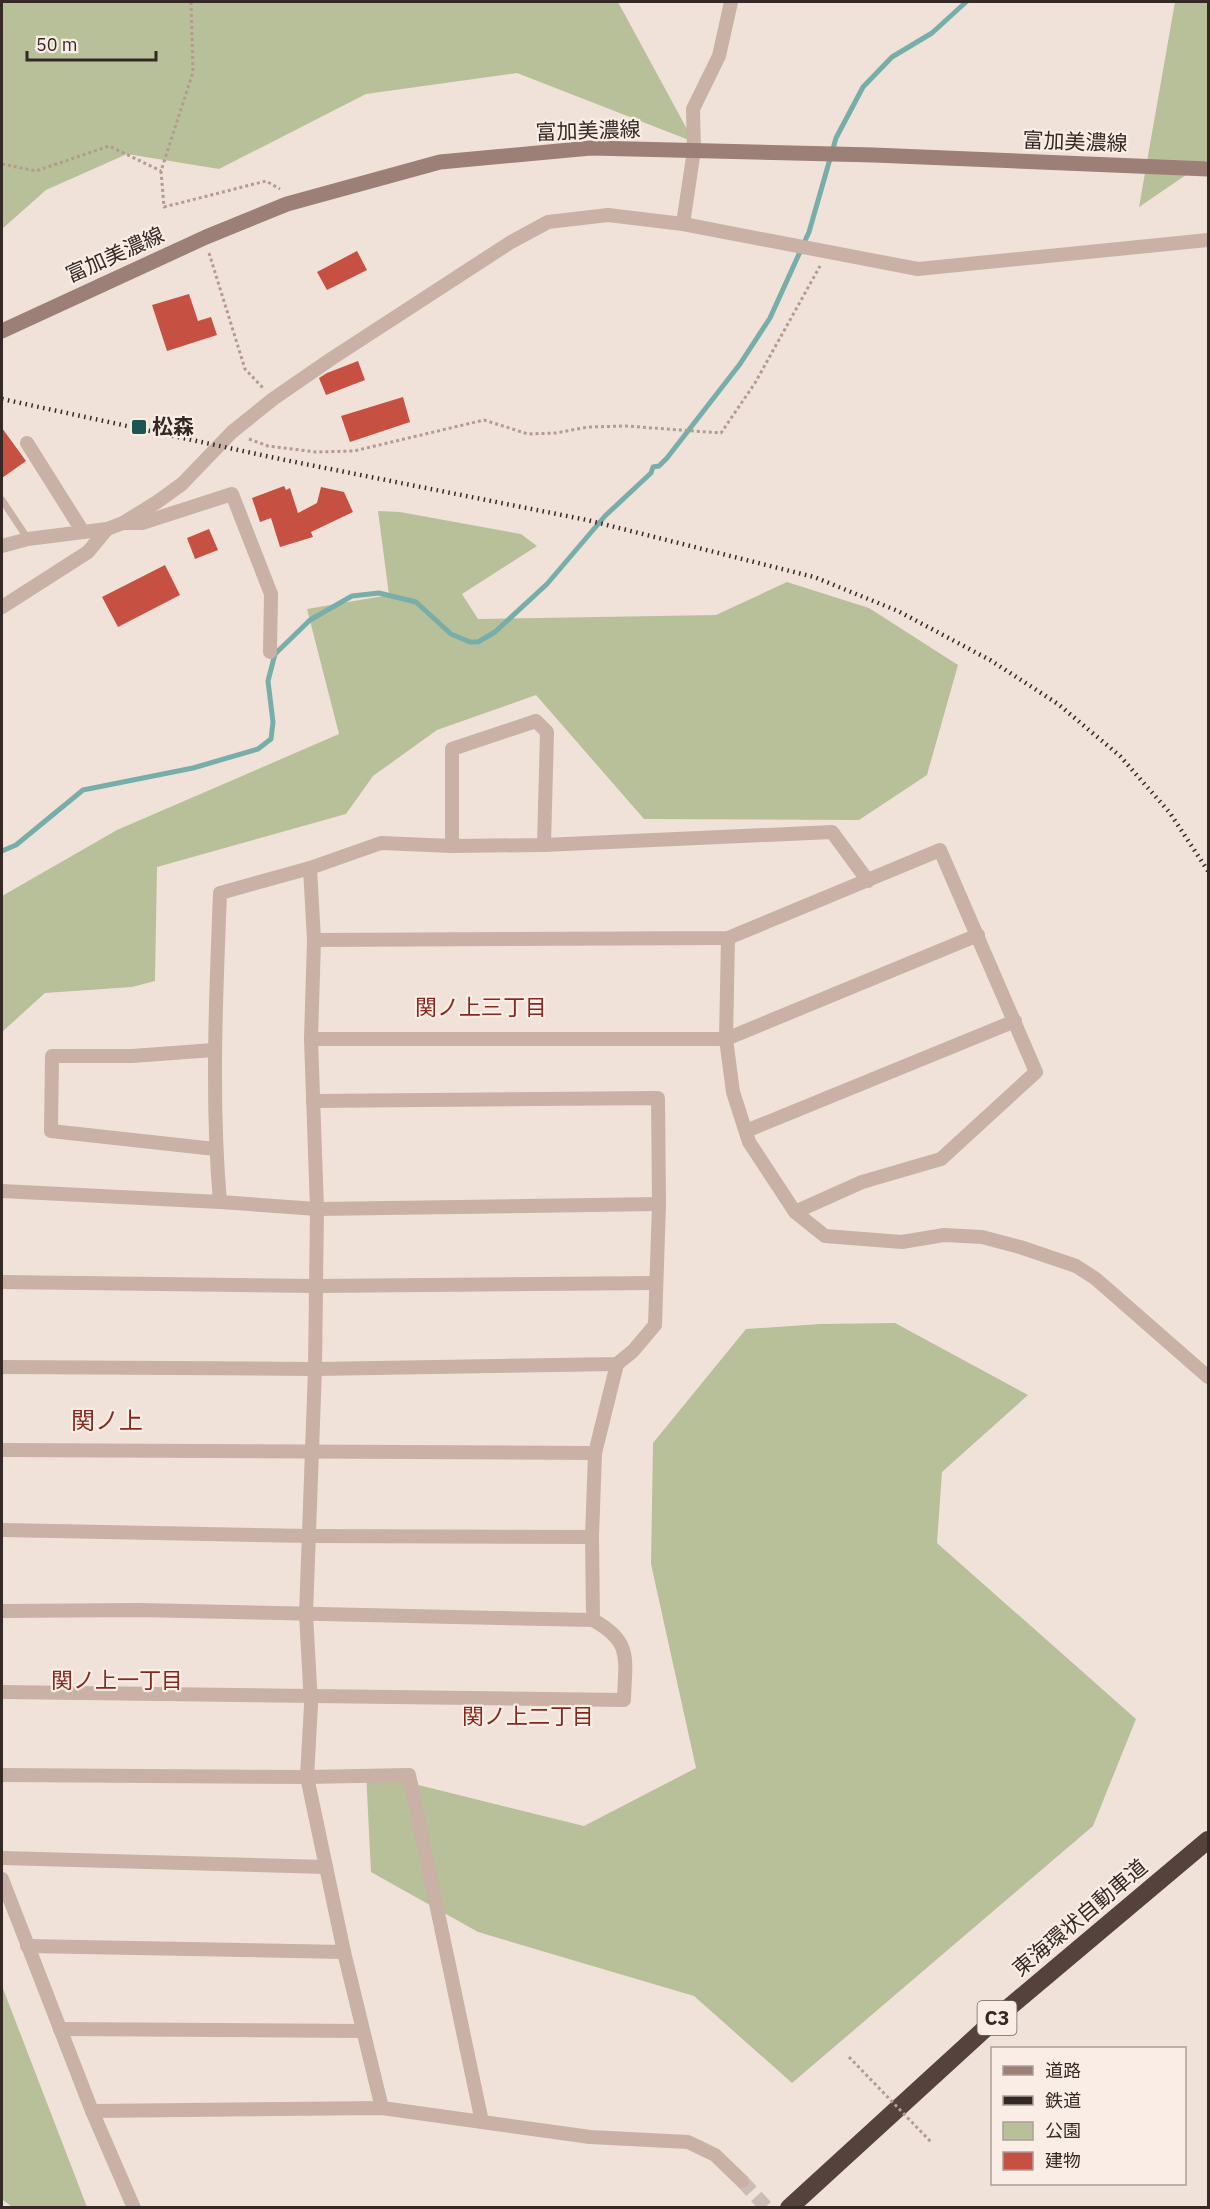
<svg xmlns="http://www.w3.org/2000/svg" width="1210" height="2209" viewBox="0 0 1210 2209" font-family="'IBM Plex Sans','Noto Sans JP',sans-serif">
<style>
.green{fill:#b8c099}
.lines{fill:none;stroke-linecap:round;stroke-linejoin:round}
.stream{stroke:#78aea9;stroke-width:5}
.building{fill:#c65142}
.street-tunnel{stroke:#cbbdb5;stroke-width:14;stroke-dasharray:14 7;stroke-linecap:butt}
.path{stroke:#b59a8f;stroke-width:3;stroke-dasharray:3 3;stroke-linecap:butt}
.lane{stroke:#c9b1a5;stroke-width:7}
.street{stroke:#c9b1a5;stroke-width:14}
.secondary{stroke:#9c7f76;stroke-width:15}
.highway{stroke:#56423d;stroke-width:18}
.rail{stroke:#352926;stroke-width:4.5;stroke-dasharray:1.5 4.5;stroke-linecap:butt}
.path-bridge{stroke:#b59a8f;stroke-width:3;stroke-dasharray:3 3;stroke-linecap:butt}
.poi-dot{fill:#1c5652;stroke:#f9ede5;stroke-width:2}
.labels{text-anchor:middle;stroke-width:4.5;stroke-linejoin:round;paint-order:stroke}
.shield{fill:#f9ede5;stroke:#70645f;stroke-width:1.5}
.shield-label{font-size:20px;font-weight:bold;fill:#352926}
.street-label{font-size:21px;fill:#352926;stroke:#f9ede5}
.poi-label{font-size:21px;font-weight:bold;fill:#352926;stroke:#f9ede5;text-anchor:start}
.neighbourhood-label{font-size:22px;fill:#832a20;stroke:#f9ede5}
.quarter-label{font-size:24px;fill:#832a20;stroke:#f9ede5}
</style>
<rect width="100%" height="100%" fill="#f1e2d9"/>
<g class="green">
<path d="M2,2H618L694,142L517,73L366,94L219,169L127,154L46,190L2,229Z"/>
<path d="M1175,2H1208V160L1139,207Z"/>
<path d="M378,511L400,512L521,534L537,546L462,594L478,619L716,615L787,582L869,608L958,665L927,775L859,820L644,819L536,695L437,730L373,776L346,814L157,867L155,981L132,987L45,993L2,1032V896L117,830L339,734L307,609L389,595Z"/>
<path d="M895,1323L1028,1395L942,1472L937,1543L1136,1719L1093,1826L792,2083L694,1996L478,1932L371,1872L366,1772L584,1826L696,1768L651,1564L653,1443L746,1329L820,1324Z"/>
<path d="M2,1986L87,2207H12L3,2200Z"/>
</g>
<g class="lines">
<path class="stream" d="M2,851L16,845L83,790L193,768L258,749L271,739L273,722L268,681L275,654L310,620L352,596L379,593L416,602L451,634L470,642H478L495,632L547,584L605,516L651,473L653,467L659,466L667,458L740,364L770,318L809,232L836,138L863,87L892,57L932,33L966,2"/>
</g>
<g class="building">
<path d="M357,251L367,270L327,290L317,272Z"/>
<path d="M189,294L198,321L211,317L217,335L167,351L152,305Z"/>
<path d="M358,361L365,380L326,395L319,378L327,373Z"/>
<path d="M403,397L410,422L350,442L341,416Z"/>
<path d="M2,428L26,461L2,478Z"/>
<path d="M284,486L286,490L290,488L298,513L317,503L321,487L344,492L353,512L311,532L313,537L280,547L271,518L260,522L252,498Z"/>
<path d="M209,529L218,550L195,559L187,538Z"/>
<path d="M165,565L180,595L118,627L102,597Z"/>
</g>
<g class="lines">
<path class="street-tunnel" d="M742,2181L767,2208"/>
<g class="path">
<path d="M191,2L193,72L161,171L164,207L266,181L280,189"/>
<path d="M2,164L36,171L109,146L161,171"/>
<path d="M209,253L245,369L264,389"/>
<path d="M249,439L268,446L316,452L354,451L484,420L528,434L556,433L588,427L626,426L721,433L755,383L820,266"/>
</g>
<path class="lane" d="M2,500L28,539"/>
<g class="street">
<path d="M683,224L694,150L693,109L719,56L731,2"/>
<path d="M27,443L83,532"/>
<path d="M123,523H142L232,494L271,594L270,652"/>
<path d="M2,546L28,539L107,529L123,523L157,502L182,484L232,432L273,399L331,359L511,242L548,222L608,215L683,224L918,269L1208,240"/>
<path d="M2,607L88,552L107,529"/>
<path d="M452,846V749L536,721L547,732L544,845"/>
<path d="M310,868L314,940L311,1039L317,1209L315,1369L306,1614L311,1705L307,1777L344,1952L382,2108"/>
<path d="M728,938L726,1039L733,1092L749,1142L795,1212L825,1236L902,1242L944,1235L982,1237L1020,1247L1076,1266L1096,1279L1208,1377"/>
<path d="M314,940L728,938L940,850L1036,1072L941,1159L862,1182L795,1212"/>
<path d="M311,1039H726L978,935"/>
<path d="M214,1050L132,1056H52L51,1131L215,1149"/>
<path d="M746,1131L1015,1021"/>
<path d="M2,1191L220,1202L317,1209L659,1204"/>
<path d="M220,1202C211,1099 216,996 220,893L310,868L381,843L452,846L544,845L832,832L868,881"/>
<path d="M2,1282L316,1286L656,1283"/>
<path d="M2,1367L315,1369L617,1364L633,1351L655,1325L659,1204L658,1098L313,1101"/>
<path d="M2,1450L595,1453"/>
<path d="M2,1530L310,1536L592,1537"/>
<path d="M2,1611L139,1610L593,1620L592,1537L595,1453L617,1364"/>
<path d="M2,1692L624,1700C625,1659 633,1642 593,1620"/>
<path d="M2,1775L307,1777L409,1775L482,2122"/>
<path d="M2,1858L326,1867"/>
<path d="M2,1879L92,2111L134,2208"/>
<path d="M27,1946L344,1952"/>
<path d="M60,2029L363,2031"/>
<path d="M92,2111L382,2108L590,2137L688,2142L715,2155L742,2181"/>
</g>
<path class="secondary" d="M2,331L206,237L287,204L440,162L591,148L874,155L1208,169"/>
<path class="highway" d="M789,2208L1000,2015L1208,1840"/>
<path class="rail" d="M2,399L280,459L587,520L814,577L898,611L990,660L1058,704L1120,756L1170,813L1208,871"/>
<path class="path-bridge" d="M849,2057L931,2142"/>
</g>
<rect class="poi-dot" x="131" y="419" width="16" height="16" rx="3"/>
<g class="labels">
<rect class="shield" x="977.5" y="2001" width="39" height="34" rx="4.5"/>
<g class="shield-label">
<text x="997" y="2025">C3</text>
</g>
<g class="street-label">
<text transform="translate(588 131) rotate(-2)" y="7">富加美濃線</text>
<text transform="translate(1075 142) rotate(2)" y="7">富加美濃線</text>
<text transform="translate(115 255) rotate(-24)" y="7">富加美濃線</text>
<text transform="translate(1080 1918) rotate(-40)" y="7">東海環状自動車道</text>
</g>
<g class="poi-label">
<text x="152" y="434">松森</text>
</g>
<g class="neighbourhood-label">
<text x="481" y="1015">関ノ上三丁目</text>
<text x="117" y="1688">関ノ上一丁目</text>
<text x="528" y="1724">関ノ上二丁目</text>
</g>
<g class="quarter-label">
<text x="107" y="1429">関ノ上</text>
</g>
</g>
<rect width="1210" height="2209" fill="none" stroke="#352926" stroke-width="6"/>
<rect x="991" y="2047" width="195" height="138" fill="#f9ede5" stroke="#ab9f99" stroke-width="1.5"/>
<rect x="1003" y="2066" width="30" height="9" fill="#9c7f76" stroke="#ab9f99" stroke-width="1.5"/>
<text x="1045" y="2077" font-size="18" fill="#352926">道路</text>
<rect x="1003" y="2096" width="30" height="9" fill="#352926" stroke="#ab9f99" stroke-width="1.5"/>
<text x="1045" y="2107" font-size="18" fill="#352926">鉄道</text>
<rect x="1003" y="2122" width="30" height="18" fill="#b8c099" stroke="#ab9f99" stroke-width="1.5"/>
<text x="1045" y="2137" font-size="18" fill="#352926">公園</text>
<rect x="1003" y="2152" width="30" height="18" fill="#c65142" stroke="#ab9f99" stroke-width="1.5"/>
<text x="1045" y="2167" font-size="18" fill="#352926">建物</text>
<path d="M27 51v9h129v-9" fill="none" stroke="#352926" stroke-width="3"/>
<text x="36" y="51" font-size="18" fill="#352926" stroke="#f9ede5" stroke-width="4.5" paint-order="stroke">50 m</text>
</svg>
